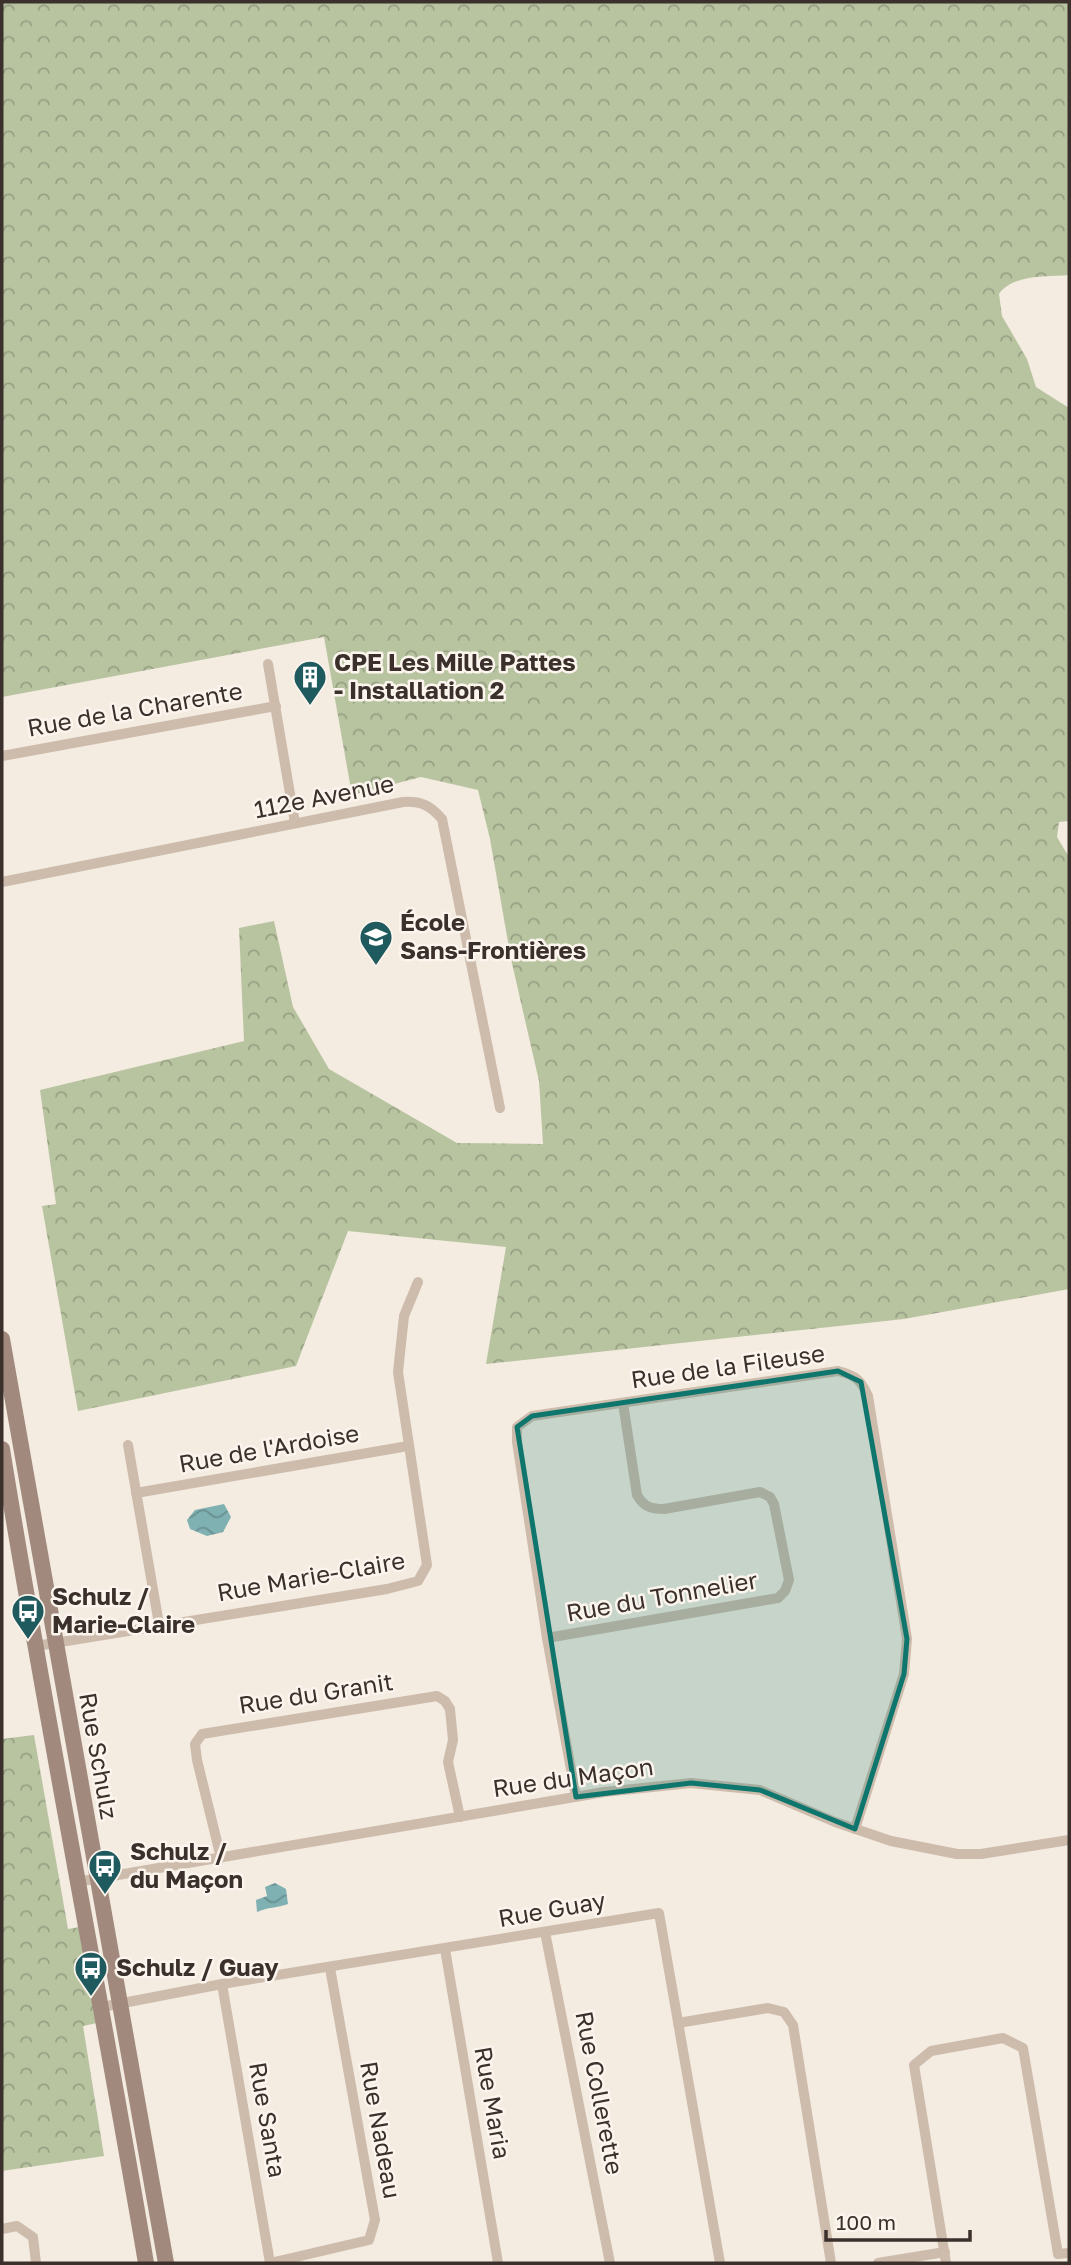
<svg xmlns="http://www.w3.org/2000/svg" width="1071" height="2265" viewBox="0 0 1071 2265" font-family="'Golos Text',sans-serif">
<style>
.forest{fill:url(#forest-crowns)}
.water{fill:url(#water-waves)}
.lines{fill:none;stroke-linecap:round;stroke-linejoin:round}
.street{stroke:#cdbbac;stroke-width:10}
.secondary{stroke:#a18a7d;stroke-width:16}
.marked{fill:#0f766e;fill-opacity:0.2;stroke:#0f766e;stroke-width:5;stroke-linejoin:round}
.labels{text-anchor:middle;stroke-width:5;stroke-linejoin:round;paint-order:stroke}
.poi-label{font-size:24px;font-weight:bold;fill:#3b302b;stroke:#fbf5ee;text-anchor:start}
.street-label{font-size:24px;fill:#3b302b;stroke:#fbf5ee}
</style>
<defs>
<pattern id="forest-crowns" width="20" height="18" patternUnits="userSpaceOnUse" patternTransform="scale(1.75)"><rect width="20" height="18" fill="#b8c4a0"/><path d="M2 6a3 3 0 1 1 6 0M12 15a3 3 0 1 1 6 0" fill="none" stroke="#97a083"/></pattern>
<pattern id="water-waves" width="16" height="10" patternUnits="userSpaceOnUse" patternTransform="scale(1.75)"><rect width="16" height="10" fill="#7fb0b2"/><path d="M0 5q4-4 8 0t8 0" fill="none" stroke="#699091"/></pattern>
</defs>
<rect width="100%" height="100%" fill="#f4ebe1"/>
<g class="forest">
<path d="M2,2H1069V275C1047,277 1013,274 999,294L1002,316L1027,359L1036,387L1069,408V821L1059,822L1057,837L1069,857V1289L904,1319L486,1364L506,1247L348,1231L296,1366L78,1411L42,1206L56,1204L40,1090L244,1041L239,928L274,921L293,1007L329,1069L457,1143L543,1144L539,1081L511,959L490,839L478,790L421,777L352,795L324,637L2,697Z"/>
<path d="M34,1735L68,1929L80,1927L97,2023L83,2026L104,2156L2,2171V1739Z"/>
</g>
<g class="water">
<path d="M224,1504L231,1517L223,1532L207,1536L190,1529L187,1520L195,1510Z"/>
<path d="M275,1883L286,1889L288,1904C277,1908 268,1907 257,1912L256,1900L267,1896L265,1887Z"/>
</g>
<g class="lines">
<g class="street">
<path d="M268,664L295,823"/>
<path d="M2,756L276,706"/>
<path d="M2,882L403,802C421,801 430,805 442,819L500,1108"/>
<path d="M128,1445L159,1624"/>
<path d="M136,1493L408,1446"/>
<path d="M547,1638L778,1598L785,1591L789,1580L774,1504L770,1497L760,1492L664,1509C651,1509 644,1507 637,1495L623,1403"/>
<path d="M36,1646L387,1589L418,1581L427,1565L398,1372L404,1316L418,1282"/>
<path d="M576,1797L547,1638L517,1442V1427L532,1416L838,1371C855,1375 861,1380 868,1396L907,1639L904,1674L855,1829"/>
<path d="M221,1858L197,1760L195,1744L202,1734L437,1696L445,1701L450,1709L453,1740L448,1762L460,1817"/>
<path d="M77,1882L604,1792L691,1783L760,1790L835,1822L891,1841L957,1854H981L1069,1840"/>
<path d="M545,1932L610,2263"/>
<path d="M445,1949L498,2263"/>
<path d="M222,1984L270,2263"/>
<path d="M102,2007L222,1984L659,1913L720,2263"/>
<path d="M678,2023L768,2008L784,2012L793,2025L831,2263"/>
<path d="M2,2229L17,2226L33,2237L36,2263"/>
<path d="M270,2263L369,2240L375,2220L330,1968"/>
<path d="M878,2263L945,2252"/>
<path d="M946,2263L914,2065L931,2051L1003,2038L1023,2048L1058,2254L1069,2253"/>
</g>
<g class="secondary">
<path d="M2,1339L166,2263"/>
<path d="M2,1449C46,1721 100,1992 146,2263"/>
</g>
</g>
<path class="marked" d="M838,1371L861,1382L907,1639L904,1674L855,1829L760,1790L691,1783L576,1797L517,1427L532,1416Z"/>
<defs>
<symbol id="building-pin" viewBox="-11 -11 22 30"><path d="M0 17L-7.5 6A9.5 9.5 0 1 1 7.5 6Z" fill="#1f5a5e" stroke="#fbf5ee"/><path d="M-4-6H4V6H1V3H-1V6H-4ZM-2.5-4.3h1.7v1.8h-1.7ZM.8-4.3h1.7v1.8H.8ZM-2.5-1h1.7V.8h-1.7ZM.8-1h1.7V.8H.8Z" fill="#fff"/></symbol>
<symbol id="school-pin" viewBox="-11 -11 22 30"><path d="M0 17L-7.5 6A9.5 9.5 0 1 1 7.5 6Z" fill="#1f5a5e" stroke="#fbf5ee"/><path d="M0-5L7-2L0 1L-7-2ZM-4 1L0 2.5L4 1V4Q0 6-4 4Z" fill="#fff"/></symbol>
<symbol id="bus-pin" viewBox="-11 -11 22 30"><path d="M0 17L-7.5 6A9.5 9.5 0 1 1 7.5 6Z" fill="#1f5a5e" stroke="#fbf5ee"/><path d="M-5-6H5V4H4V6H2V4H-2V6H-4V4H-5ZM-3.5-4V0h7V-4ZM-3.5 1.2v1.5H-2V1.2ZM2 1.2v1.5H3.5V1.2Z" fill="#fff"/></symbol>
</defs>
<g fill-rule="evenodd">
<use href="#building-pin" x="291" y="658" width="38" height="52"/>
<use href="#school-pin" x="357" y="918" width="38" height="52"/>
<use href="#bus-pin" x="9" y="1592" width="38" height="52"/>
<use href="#bus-pin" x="86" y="1847" width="38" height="52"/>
<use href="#bus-pin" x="72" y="1949" width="38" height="52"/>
</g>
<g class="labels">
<g class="poi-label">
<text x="334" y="671">CPE Les Mille Pattes<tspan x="334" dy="28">- Installation 2</tspan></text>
<text x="400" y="931">École<tspan x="400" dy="28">Sans-Frontières</tspan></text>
<text x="52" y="1605">Schulz /<tspan x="52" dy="28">Marie-Claire</tspan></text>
<text x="130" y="1860">Schulz /<tspan x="130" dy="28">du Maçon</tspan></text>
<text x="116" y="1976">Schulz / Guay</text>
</g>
<g class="street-label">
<text transform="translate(135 710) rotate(-10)" y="8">Rue de la Charente</text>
<text transform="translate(324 797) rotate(-11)" y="8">112e Avenue</text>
<text transform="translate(728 1367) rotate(-8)" y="8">Rue de la Fileuse</text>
<text transform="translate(269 1449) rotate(-10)" y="8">Rue de l'Ardoise</text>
<text transform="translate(311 1577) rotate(-10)" y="8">Rue Marie-Claire</text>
<text transform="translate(662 1597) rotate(-10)" y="8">Rue du Tonnelier</text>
<text transform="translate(316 1694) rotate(-9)" y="8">Rue du Granit</text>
<text transform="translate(98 1756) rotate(80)" y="8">Rue Schulz</text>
<text transform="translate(573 1778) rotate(-8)" y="8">Rue du Maçon</text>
<text transform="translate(552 1910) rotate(-10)" y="8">Rue Guay</text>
<text transform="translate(599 2093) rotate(79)" y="8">Rue Collerette</text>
<text transform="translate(492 2103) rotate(80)" y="8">Rue Maria</text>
<text transform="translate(267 2120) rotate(80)" y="8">Rue Santa</text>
<text transform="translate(380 2130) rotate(80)" y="8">Rue Nadeau</text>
</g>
</g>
<rect width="1071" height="2265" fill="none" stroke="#3b302b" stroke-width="7"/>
<path d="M826 2230v10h144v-10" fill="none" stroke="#3b302b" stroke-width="3.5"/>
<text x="836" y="2230" font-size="21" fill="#3b302b" stroke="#fbf5ee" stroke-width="5" paint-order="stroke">100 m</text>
</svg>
